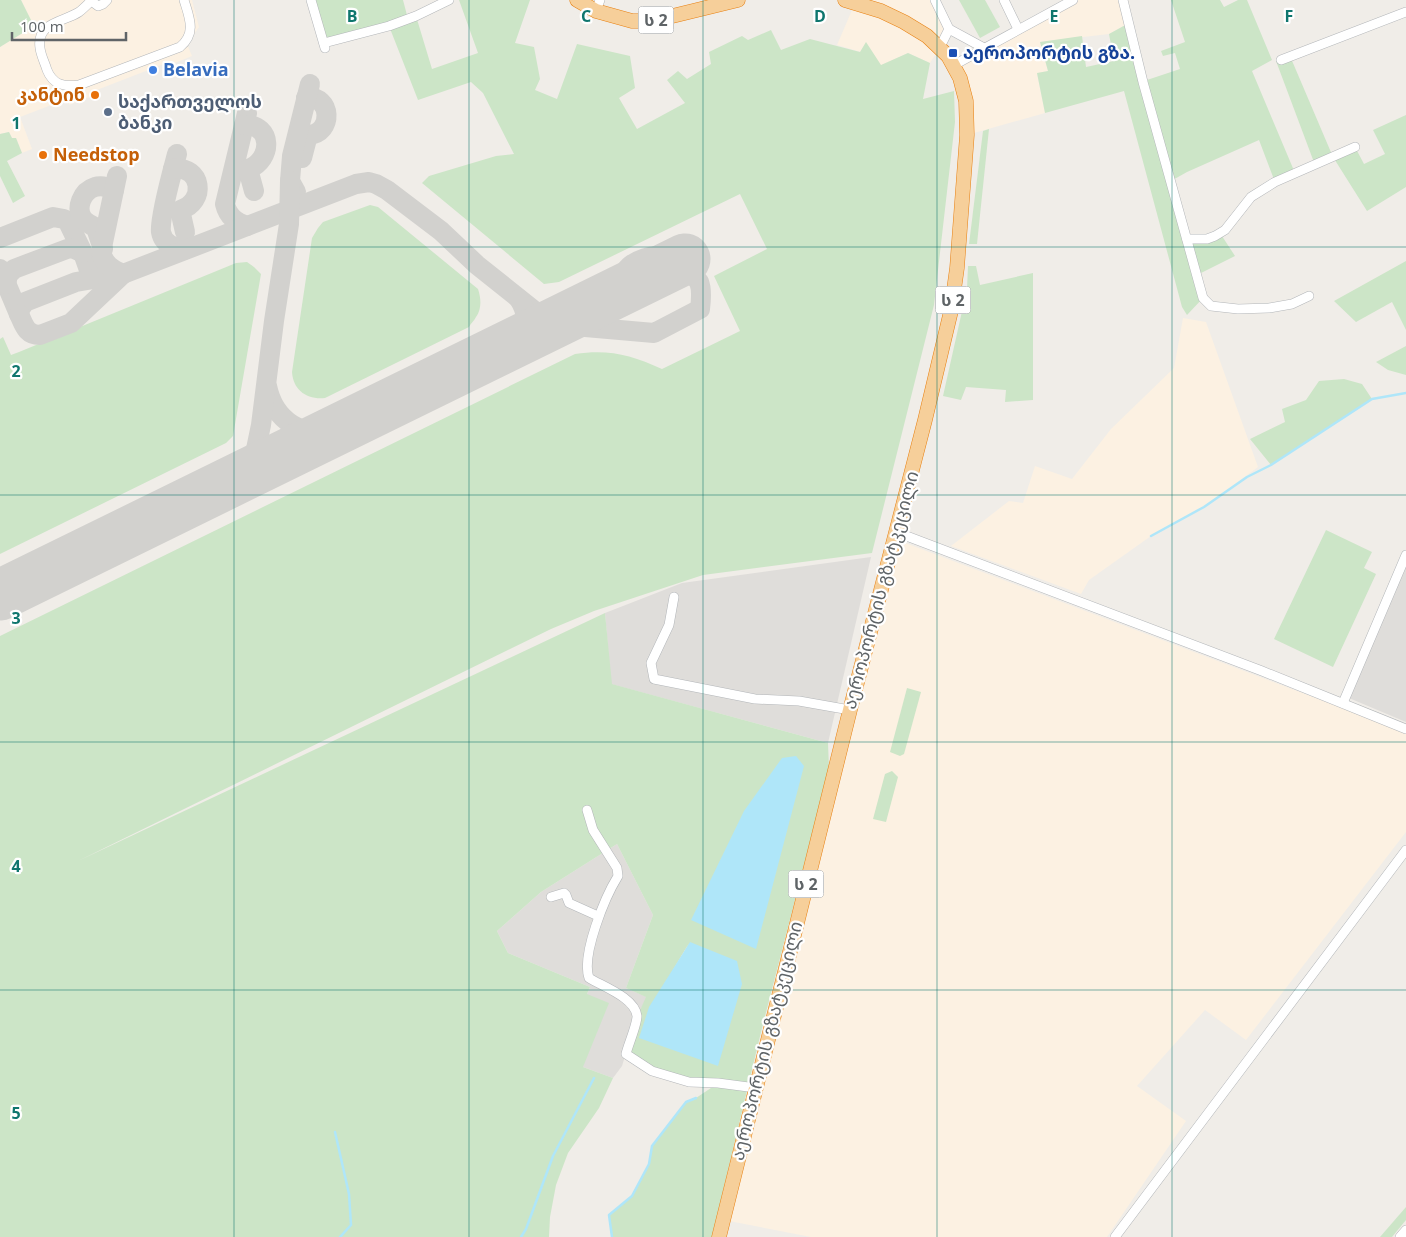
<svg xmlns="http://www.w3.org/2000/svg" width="1406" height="1237" viewBox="0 0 1406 1237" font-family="'Open Sans','Noto Sans Georgian',sans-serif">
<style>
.commercial{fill:#fcf1e2}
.industrial{fill:#dfddda}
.green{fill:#cce5c7;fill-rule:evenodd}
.water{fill:#afe6f9}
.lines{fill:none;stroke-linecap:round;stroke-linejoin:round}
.stream{stroke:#afe6f9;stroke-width:2.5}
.taxiway{stroke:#d2d1ce;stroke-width:20}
.runway{stroke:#d2d1ce;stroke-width:51}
.minor-casing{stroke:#b3b6b9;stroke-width:10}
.highway-casing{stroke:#e88011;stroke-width:15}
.minor{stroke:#fff;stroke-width:9}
.highway{stroke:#f6cf9a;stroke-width:14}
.grid{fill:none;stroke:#0f766e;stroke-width:1;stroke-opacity:0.55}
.transit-dot{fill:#1a4fb4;stroke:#fff;stroke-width:2}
.shop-dot{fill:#3f7fe0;stroke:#fff;stroke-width:2}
.food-dot{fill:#e8710a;stroke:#fff;stroke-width:2}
.service-dot{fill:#5c6f8a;stroke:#fff;stroke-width:2}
.labels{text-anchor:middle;stroke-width:4.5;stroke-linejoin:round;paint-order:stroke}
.shield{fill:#fff;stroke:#8f9295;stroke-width:1}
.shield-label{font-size:16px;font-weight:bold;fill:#5f6467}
.transit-label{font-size:18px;font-weight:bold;fill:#164399;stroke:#fff;text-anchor:start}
.shop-label{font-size:18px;font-weight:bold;fill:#366cbe;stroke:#fff;text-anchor:start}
.food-label{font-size:18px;font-weight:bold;fill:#c56008;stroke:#fff;text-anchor:end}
.service-label{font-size:18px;font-weight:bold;fill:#4e5e75;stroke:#fff;text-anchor:start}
.street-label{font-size:18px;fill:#5f6467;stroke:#fff}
.grid-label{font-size:16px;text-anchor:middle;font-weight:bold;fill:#0f766e;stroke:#fff;stroke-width:4.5;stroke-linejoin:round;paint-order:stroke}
</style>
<rect width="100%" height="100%" fill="#f0ede8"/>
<g class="commercial">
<path d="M21,0H192L199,27L187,44L192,56L170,65L169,62L89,93L90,97L69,105L67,99L20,117L32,149L22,153L16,138H12L9,132L0,134V47L33,26Z"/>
<path d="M845,0H935L949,29L940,47L930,63L908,53L881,66L866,43L861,52L837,45L855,3Z"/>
<path d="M1073,0H1123L1129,23L1109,34L1040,42L1048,71L1037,74L1045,113L967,135L954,65Z"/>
<path d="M1183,318L1206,322L1258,467L1204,507L1151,536L1089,580L1081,594L951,546L1009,501L1023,503L1035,466L1072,479L1111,429L1174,368Z"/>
<path d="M900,541L1406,732V832L1246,1040L1205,1010L1137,1086L1186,1121L1107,1237H811L729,1221Z"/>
</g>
<g class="industrial">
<path d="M871,557L828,743L611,684L605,613L682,583Z"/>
<path d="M1406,565V722L1349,698Z"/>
<path d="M617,844L653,915L626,988L647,997L637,1017L622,1066L613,1078L583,1067L587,994L590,987L508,953L497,931L541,892Z"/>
</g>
<g class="green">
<path d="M0,0H21L34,26L0,47Z"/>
<path d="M311,0H403L408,19L416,16L432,69L478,53L459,0H530L515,43L534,47L540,79L535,90L557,99L577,44L630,56L635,88L619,98L637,129L685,103L667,80L678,71L687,79L711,64L709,52L742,36L748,40L771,30L781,50L810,39L860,52L866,42L881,65L908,53L930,63L923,99L954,91L955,122L934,305L872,553L703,575L594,611L551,629L78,861L605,613L612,684L828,743L829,768L762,1028L712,1237H612L611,1234L609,1215L632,1196L649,1164L652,1146L686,1102L696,1098L717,1084L652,1071L626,1054L637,1017L646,997L626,988L653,915L617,844L541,892L497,931L508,953L590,987L587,994L609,1003L583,1067L613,1078L599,1108L568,1153L556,1185L550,1217L549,1237H0V636L575,354C609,349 631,355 662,369L740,331L714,276L767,249L740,194L559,282L544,284L422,183L429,176L496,156L514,154L483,93L471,82L418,100L389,26L324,43ZM689,943L640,1038L673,970Z"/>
<path d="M959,0H985L1000,27L980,38Z"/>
<path d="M1171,0H1220L1224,7L1238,0H1247L1272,60L1252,71L1295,173L1275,182L1259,140L1187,172L1171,181L1187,239L1220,233L1235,256L1197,275L1203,298L1187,315L1182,307L1124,91L1045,113L1037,73L1048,71L1040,42L1082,36L1086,67L1114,61L1109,34L1129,23L1144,81L1180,69L1175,53L1163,56L1161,51L1185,42Z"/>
<path d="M1290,56L1333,157L1355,147L1364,164L1385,154L1373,130L1406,115V187L1367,211L1333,157L1315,165L1276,61Z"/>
<path d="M989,129L977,244H969L983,131Z"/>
<path d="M9,132L12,138H16L22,153L7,161L25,196L13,203L0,176V134Z"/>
<path d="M370,205L378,207L478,289C481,298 482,309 476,317C474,321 471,323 469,327L325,398C307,400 293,390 292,372L312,238L318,228L323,222Z"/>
<path d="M1406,261V330L1392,302L1356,322L1334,301Z"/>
<path d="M247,262L254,267L261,274L233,436L226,443L0,554V339L3,337L11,355L19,352L236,263Z"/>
<path d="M968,266H976L980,285L1033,273V400L1005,402L1006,390L966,387L961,400L943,396L967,289Z"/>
<path d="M1406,346V375L1388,370L1376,362Z"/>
<path d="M1344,379L1362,384L1372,399L1271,465L1250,439L1285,422L1282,409L1306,400L1319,381Z"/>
<path d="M1326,530L1372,552L1364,568L1376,574L1333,667L1274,639Z"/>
<path d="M907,688L921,692L904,754L900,756L890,752Z"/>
<path d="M892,771L898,777L886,822L873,819L885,774Z"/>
<path d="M1406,1207V1220L1392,1237H1380Z"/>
</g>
<g class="water">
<path d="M796,756L804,766L756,949L691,920L744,811L782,758Z"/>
<path d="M690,942L737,961L742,984L718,1066L639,1038L649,1007Z"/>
</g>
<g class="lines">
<g class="stream">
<path d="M1151,536L1204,507L1247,477L1271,465L1372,399L1406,393"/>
<path d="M335,1132L349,1194L351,1225L340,1237"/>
<path d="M521,1237L526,1229L553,1156L594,1078"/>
<path d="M612,1237L609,1215L632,1196L649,1164L652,1146L686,1102L696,1098"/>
</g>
<g class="taxiway">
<path d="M247,113L225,204C228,217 236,222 247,226"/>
<path d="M244,125C273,124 273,160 248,169L254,191"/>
<path d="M177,154C173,169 159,219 161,232C163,244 174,248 184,250"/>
<path d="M302,158L308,135C334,134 332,94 306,98"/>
<path d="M173,169C202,165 207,202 180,210L185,232"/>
<path d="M296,192L290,181L292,156L310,84"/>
<path d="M0,238L53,217L64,219L68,222L83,253L90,273L100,278"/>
<path d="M103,249L96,228C92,225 86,223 83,219C75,208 82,191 95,187C101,185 108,187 114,190"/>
<path d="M0,269L19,314L20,309L25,302L76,282L123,274L356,184L369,182L376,184L387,190L441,231L477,265L551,324L654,333L700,309C701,301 702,289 699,282C697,279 693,275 691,273C674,255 653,250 631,265C623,271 620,283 616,292"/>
<path d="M6,284L8,275L14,269L67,249L72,248L83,253"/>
<path d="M19,314C24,325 26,335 40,335L71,323L123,274C111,269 104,264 101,252L117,176"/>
<path d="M497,351C503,347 512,344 518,339C530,328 527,311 519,299"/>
<path d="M267,386C274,421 304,440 337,429"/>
<path d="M218,488L238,476L246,466L256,449L261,425L274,321L289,224L290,181"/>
</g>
<path class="runway" d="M0,595L685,259"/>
<defs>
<g id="minor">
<path d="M90,0L98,6L103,4L107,0"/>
<path d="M311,0L325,48"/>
<path d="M935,0L949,29L940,47"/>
<path d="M1004,0L1018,29"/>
<path d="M1123,0L1143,82L1203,298L1211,306L1238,309L1269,308L1292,304L1309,296"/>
<path d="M91,1C87,5 83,9 79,12C64,22 36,22 40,48C41,56 45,63 47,70C53,85 64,87 79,85L180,47C197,33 189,17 184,0"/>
<path d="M596,11L600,0"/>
<path d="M949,29L984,48"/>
<path d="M324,43L389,26L416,16L449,0"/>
<path d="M1281,60L1406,12"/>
<path d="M954,65L1073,0"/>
<path d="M1187,239H1207L1215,236L1225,230L1251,197L1275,182L1355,147"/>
<path d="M896,532L1262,671L1406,729"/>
<path d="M674,597L669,625L651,663L654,679L755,699L799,701L850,710"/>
<path d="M1343,703L1406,555"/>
<path d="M587,810L593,830L617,868L618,876C605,897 581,955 589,978C604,987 635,998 637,1016C637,1025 628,1045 626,1054L652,1071L689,1082L718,1083L756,1088"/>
<path d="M551,897L564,893L566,895L569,903L598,916"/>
<path d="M1115,1237L1406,850"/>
<path d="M1400,1237L1406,1230"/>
</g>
<g id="highway">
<path d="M577,0L596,11L632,21H652L738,0"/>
<path d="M719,1237L850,710L925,420L951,311L957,268L967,135L966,101L960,78L948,56L927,36L904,22L881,11L845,0"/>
</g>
</defs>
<use href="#minor" class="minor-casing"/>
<use href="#highway" class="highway-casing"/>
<use href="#minor" class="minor"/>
<use href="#highway" class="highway"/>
</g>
<path class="grid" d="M234,0V1237M469,0V1237M703,0V1237M937,0V1237M1172,0V1237M0,247H1406M0,495H1406M0,742H1406M0,990H1406"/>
<rect class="transit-dot" x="948" y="48" width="10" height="10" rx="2.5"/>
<circle class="shop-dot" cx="153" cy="70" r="5"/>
<g class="food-dot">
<circle cx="95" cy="95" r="5"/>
<circle cx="43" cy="155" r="5"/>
</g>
<circle class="service-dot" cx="108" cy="112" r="5"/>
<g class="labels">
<g class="shield">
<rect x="638.5" y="6.5" width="35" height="27" rx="4"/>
<rect x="935.5" y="286.5" width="35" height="27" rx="4"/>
<rect x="788.5" y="870.5" width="35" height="27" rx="4"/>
</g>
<g class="shield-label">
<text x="656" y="26">ს 2</text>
<text x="953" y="306">ს 2</text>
<text x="806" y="890">ს 2</text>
</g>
<g class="transit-label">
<text x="963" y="59">აეროპორტის გზა.</text>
</g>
<g class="shop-label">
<text x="163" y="76">Belavia</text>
</g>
<g class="food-label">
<text x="85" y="101">კანტინ</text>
<text x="53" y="161" text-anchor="start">Needstop</text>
</g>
<g class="service-label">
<text x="118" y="108">საქართველოს<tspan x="118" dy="21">ბანკი</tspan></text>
</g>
<g class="street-label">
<text transform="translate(881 590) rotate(-75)" y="6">აეროპორტის გზატკეცილი</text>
<text transform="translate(767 1041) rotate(-76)" y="6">აეროპორტის გზატკეცილი</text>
</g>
</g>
<g class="grid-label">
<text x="352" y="22">B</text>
<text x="586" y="22">C</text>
<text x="820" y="22">D</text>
<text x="1054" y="22">E</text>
<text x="1289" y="22">F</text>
<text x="16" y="129">1</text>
<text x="16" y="377">2</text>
<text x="16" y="624">3</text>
<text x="16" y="872">4</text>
<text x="16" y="1119">5</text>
</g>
<path d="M12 32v8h114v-8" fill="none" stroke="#5f6467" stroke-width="2.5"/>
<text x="20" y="32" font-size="15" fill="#5f6467" stroke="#ffffff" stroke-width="4" paint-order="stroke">100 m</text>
</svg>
